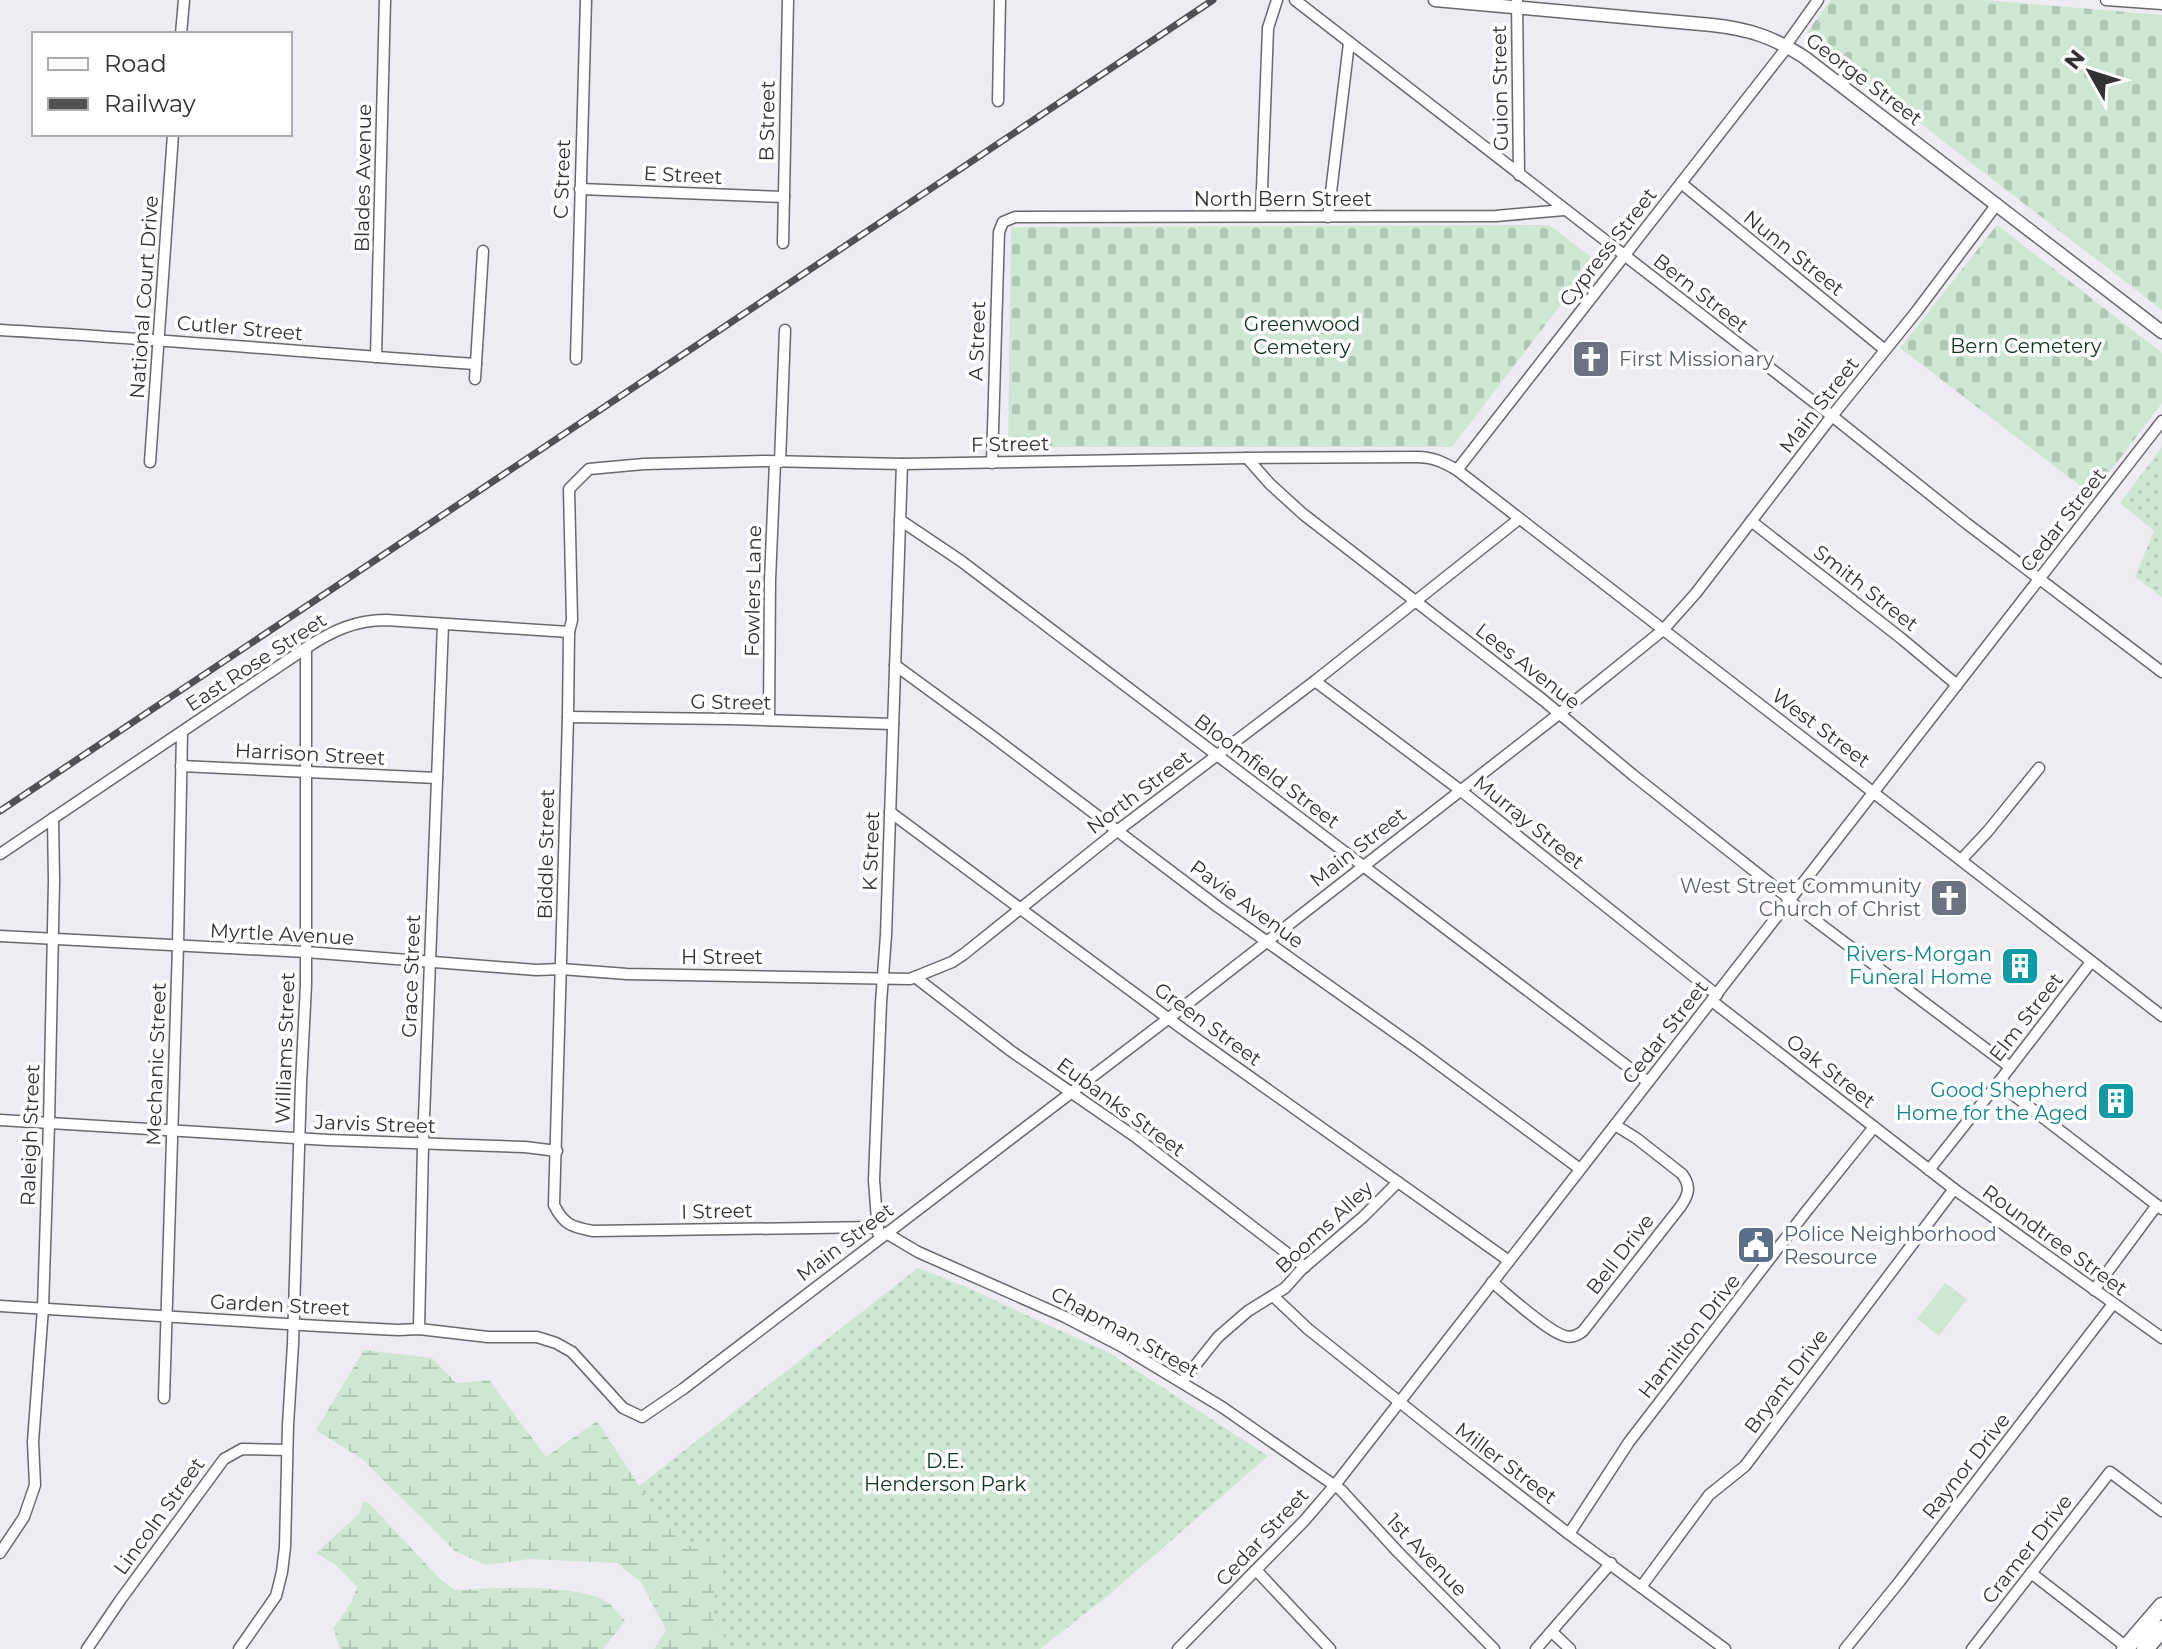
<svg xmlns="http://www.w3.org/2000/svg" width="2162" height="1649" viewBox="0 0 2162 1649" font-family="Montserrat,sans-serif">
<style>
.grass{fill:url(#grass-dots)}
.wetland{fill:url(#wetland-marsh)}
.cemetery{fill:url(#cemetery-stones)}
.pitch{fill:#cee7d2}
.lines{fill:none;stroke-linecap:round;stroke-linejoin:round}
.minor-casing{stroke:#69686c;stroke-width:13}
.tertiary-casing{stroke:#69686c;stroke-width:15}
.primary-casing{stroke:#69686c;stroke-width:19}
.minor{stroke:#fff;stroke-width:10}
.tertiary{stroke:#fff;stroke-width:12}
.primary{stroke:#fff;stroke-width:16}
.rail-casing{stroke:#515052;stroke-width:7}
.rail{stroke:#fff;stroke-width:4;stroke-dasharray:12;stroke-linecap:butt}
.labels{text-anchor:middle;stroke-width:7;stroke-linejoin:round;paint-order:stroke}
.street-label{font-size:20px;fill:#323133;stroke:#fff}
.park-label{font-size:20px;fill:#0c3719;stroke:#fff}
.worship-label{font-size:20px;fill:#5b616d;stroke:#fff;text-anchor:start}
.culture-label{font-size:20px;fill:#0d838f;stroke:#fff;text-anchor:end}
.service-label{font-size:20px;fill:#4e5e75;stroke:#fff;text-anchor:start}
</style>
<defs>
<pattern id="grass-dots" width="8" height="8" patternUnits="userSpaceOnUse" patternTransform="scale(2)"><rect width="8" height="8" fill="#cee7d2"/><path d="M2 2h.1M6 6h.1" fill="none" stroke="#b1c7b5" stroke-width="1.8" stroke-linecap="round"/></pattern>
<pattern id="wetland-marsh" width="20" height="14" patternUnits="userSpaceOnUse" patternTransform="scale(2)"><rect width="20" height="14" fill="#cee7d2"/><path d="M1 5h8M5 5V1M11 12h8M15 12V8" fill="none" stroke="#b1c7b5"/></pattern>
<pattern id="cemetery-stones" width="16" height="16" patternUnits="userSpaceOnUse" patternTransform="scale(2)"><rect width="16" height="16" fill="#cee7d2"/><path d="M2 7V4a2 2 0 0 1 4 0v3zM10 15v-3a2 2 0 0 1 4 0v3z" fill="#b1c7b5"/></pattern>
</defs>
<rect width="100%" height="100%" fill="#eeecf2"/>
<g class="grass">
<path d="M2162,447V597L2135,577L2154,531L2120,503Z"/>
<path d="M918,1268L968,1288L1111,1354L1268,1456L1111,1593L1040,1649H706L598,1518Z"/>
</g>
<g class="wetland">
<path d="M364,1350L432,1358L456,1383L489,1380L546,1457L597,1421L656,1512L684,1546L722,1545L723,1574L714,1589L712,1618L726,1640L719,1649H654L666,1630L641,1582L617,1563L529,1559L486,1565L455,1551L362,1459L316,1430Z"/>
<path d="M363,1502L369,1503L439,1578L455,1590C489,1588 581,1583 607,1602C614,1607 619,1615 625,1621L603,1649H340L333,1628L351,1603L357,1587L337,1566L316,1553L359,1514Z"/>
</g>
<g class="cemetery">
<path d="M1831,0H1985L2162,15V310L1812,40L1807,32Z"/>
<path d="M1549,225L1595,260L1452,447H1008L1011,227Z"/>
<path d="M1997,225L2162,353V403L2092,495L1900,348Z"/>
</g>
<path class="pitch" d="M1945,1283L1967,1299L1939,1336L1917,1319Z"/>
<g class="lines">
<defs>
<g id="minor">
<path d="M1295,0L1832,416L1966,523L2162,672"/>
<path d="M1517,0L1519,175"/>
<path d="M2106,0L2162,4"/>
<path d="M181,34L184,0"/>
<path d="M1786,45L1818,0"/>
<path d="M998,101L1000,0"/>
<path d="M1681,183L1885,350"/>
<path d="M580,189L784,197"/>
<path d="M1261,216L1268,28L1277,0"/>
<path d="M1328,217L1349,43"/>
<path d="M783,243L788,0"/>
<path d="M0,330C159,339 317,353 476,364"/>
<path d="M376,357L385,0"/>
<path d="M576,359L586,0"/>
<path d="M475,379L483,251"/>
<path d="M1247,458L1270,484L1303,514L1543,700L1633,775L1786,896L1788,900L2010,1067"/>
<path d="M150,462L173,134"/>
<path d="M780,462L785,330"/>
<path d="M992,463L999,232L1003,222L1015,217L1496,216L1564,210"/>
<path d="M1457,470L1788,46"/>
<path d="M900,520L961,561L1648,1082"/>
<path d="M1751,521L1902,639L1957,685"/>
<path d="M895,665L992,736L1218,907L1418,1049L1580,1169"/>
<path d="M1315,681L1460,790L1717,995"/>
<path d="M568,717L730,719L893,724"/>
<path d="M769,720L770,580L775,462"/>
<path d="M181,766L437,778"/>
<path d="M890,812L1184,1030L1509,1261"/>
<path d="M0,854L306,648C332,631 355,620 386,620L569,632"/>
<path d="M1961,860L1988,831L2039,768"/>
<path d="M0,936L306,952L536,970L561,969L627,974L910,979L952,962L964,954L1117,831L1315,681L1519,519"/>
<path d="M915,977L1011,1051L1137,1138L1305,1267"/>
<path d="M1712,1001L1954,1189L2162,1338"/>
<path d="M1998,1083L2162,1209"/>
<path d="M0,1120L328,1140L525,1147L557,1151"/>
<path d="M1929,1170L1998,1083L2091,962"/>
<path d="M878,1227L593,1231C572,1227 564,1225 554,1205L568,717L569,632L572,620L569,489L589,469L644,464L766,461L902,464L1247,458L1417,457C1433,457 1443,462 1457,470L2162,1016"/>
<path d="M878,1233L874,1180L881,1003L886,935L902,464"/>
<path d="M886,1233L918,1252L1065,1317L1121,1346L1222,1407L1341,1490L1397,1551L1494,1649"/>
<path d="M1492,1282C1507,1294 1548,1332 1565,1336C1572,1338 1577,1336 1583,1331L1681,1206C1689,1194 1691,1186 1682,1174L1636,1138L1615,1125"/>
<path d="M2094,1290L2157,1205"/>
<path d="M1273,1296L1308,1329L1446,1439L1569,1534L1725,1649"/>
<path d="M0,1306L319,1326L398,1330L419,1329L488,1337H537L556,1343L572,1352L623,1408L642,1417L683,1389L1169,1018L1564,710L1663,630L1696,593L1832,416L1916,312L1997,204"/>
<path d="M419,1329L423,1144L443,624"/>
<path d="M1182,1382L1218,1337L1248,1311L1285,1288L1302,1269L1363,1217L1398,1182"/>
<path d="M164,1398L178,946L182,732"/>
<path d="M1569,1534L1629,1442L1805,1213L1874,1127"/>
<path d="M0,1553L24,1517L35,1485L33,1442L43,1308L49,1124L54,881L53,818"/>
<path d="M1256,1570L1330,1649"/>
<path d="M2031,1573L2129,1649"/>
<path d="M1641,1587L1709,1495L1745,1466L1954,1189"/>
<path d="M1552,1632L1570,1649"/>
<path d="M87,1649L121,1599L224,1459L242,1449L287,1450"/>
<path d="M239,1649L276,1596L282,1572L285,1547L288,1425L293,1344L301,1083L306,985V648"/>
<path d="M1178,1649L1304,1521L1335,1485L2162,421"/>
<path d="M1536,1649L1611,1563"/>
<path d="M1845,1649L1900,1581L2113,1304"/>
<path d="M1972,1649L2110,1472L2162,1511"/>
</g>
<path id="tertiary" d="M1435,0L1712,25C1749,29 1773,37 1804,57L2162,332"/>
<g id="primary">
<path d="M2125,1649L2162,1606"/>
<path d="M2145,1649L2162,1629"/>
</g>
</defs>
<use href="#minor" class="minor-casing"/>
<use href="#tertiary" class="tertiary-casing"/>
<use href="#primary" class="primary-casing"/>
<use href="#minor" class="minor"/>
<use href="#tertiary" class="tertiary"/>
<use href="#primary" class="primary"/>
<defs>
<path id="rail" d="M0,811L1213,0"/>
</defs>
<use href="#rail" class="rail-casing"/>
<use href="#rail" class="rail"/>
</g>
<defs>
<symbol id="church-square" viewBox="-11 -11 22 22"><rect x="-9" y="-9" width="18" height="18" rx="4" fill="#6b7280" stroke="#fff"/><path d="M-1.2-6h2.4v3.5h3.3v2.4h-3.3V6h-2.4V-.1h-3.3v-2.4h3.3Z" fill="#fff"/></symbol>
<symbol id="building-square" viewBox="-11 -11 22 22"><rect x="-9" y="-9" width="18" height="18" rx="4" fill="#0f9aa8" stroke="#fff"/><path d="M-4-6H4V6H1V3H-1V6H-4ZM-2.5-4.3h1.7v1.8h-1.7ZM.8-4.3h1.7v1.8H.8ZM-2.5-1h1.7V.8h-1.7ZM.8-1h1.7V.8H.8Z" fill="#fff"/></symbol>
<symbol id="civic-square" viewBox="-11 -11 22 22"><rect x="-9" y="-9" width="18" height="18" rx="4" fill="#5c6f8a" stroke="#fff"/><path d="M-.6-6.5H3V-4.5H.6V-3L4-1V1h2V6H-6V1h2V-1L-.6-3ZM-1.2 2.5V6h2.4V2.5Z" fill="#fff"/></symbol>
</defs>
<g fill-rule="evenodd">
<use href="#church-square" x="1569" y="337" width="44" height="44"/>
<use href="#church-square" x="1927" y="876" width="44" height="44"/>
<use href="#building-square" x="1998" y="944" width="44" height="44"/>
<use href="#building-square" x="2094" y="1079" width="44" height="44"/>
<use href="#civic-square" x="1734" y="1223" width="44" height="44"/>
</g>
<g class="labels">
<g class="street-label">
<text transform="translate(1864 79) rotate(37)" y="7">George Street</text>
<text transform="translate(1500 88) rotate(-91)" y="7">Guion Street</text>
<text transform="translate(767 121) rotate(-89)" y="7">B Street</text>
<text transform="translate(683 175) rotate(3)" y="7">E Street</text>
<text transform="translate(363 178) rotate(-89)" y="7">Blades Avenue</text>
<text transform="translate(562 179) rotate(-88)" y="7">C Street</text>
<text x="1283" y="206">North Bern Street</text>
<text transform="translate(1608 247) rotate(-52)" y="7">Cypress Street</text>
<text transform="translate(1794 253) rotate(39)" y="7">Nunn Street</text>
<text transform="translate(1701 293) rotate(38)" y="7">Bern Street</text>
<text transform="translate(144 297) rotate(-86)" y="7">National Court Drive</text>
<text transform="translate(240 328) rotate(5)" y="7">Cutler Street</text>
<text transform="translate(977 341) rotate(-88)" y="7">A Street</text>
<text transform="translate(1819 405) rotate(-52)" y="7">Main Street</text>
<text transform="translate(1010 444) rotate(-1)" y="7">F Street</text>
<text transform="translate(2063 520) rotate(-52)" y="7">Cedar Street</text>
<text transform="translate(1866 588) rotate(38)" y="7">Smith Street</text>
<text transform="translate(753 591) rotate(-89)" y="7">Fowlers Lane</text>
<text transform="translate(256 662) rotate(-33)" y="7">East Rose Street</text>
<text transform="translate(1528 666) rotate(38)" y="7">Lees Avenue</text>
<text transform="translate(731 702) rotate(1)" y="7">G Street</text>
<text transform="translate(1821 728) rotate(37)" y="7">West Street</text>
<text transform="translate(310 754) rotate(3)" y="7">Harrison Street</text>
<text transform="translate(1267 771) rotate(37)" y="7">Bloomfield Street</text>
<text transform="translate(1139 792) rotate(-37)" y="7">North Street</text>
<text transform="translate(1529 822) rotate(39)" y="7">Murray Street</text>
<text transform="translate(1358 847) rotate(-38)" y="7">Main Street</text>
<text transform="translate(871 851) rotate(-88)" y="7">K Street</text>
<text transform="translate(546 854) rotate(-89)" y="7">Biddle Street</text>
<text transform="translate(1247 904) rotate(36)" y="7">Pavie Avenue</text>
<text transform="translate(282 934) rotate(3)" y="7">Myrtle Avenue</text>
<text x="722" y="964">H Street</text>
<text transform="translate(411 976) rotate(-88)" y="7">Grace Street</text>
<text transform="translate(2026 1017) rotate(-52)" y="7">Elm Street</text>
<text transform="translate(1208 1024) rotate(36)" y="7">Green Street</text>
<text transform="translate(1665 1032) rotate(-52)" y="7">Cedar Street</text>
<text transform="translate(285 1048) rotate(-88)" y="7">Williams Street</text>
<text transform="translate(156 1064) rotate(-88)" y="7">Mechanic Street</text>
<text transform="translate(1831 1071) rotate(38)" y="7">Oak Street</text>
<text transform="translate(1121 1107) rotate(36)" y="7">Eubanks Street</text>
<text transform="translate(375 1124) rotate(2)" y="7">Jarvis Street</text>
<text transform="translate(30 1135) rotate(-88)" y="7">Raleigh Street</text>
<text transform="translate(717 1211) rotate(-1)" y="7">I Street</text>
<text transform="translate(1324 1227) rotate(-43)" y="7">Booms Alley</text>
<text transform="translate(2055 1240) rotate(36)" y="7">Roundtree Street</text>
<text transform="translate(845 1242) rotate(-37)" y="7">Main Street</text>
<text transform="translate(1620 1254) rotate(-52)" y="7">Bell Drive</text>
<text transform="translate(280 1305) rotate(3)" y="7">Garden Street</text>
<text transform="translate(1125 1332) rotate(29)" y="7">Chapman Street</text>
<text transform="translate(1689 1336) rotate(-52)" y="7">Hamilton Drive</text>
<text transform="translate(1786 1381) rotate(-53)" y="7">Bryant Drive</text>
<text transform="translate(1506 1463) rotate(37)" y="7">Miller Street</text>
<text transform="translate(1966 1466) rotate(-52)" y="7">Raynor Drive</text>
<text transform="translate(159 1516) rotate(-54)" y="7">Lincoln Street</text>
<text transform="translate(1262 1537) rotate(-47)" y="7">Cedar Street</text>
<text transform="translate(2027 1549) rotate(-52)" y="7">Cramer Drive</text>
<text transform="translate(1427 1555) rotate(46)" y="7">1st Avenue</text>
</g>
<g class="park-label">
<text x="1302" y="331">Greenwood<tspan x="1302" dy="23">Cemetery</tspan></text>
<text x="2026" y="353">Bern Cemetery</text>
<text x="945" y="1468">D.E.<tspan x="945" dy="23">Henderson Park</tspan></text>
</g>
<g class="worship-label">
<text x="1619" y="366">First Missionary</text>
<text x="1921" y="893" text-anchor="end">West Street Community<tspan x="1921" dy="23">Church of Christ</tspan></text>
</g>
<g class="culture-label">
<text x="1992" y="961">Rivers-Morgan<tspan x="1992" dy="23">Funeral Home</tspan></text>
<text x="2088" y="1097">Good Shepherd<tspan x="2088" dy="23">Home for the Aged</tspan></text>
</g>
<g class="service-label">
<text x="1784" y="1241">Police Neighborhood<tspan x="1784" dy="23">Resource</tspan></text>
</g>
</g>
<rect x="32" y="32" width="260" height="104" fill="#ffffff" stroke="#adadad" stroke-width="2"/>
<rect x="48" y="58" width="40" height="12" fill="#ffffff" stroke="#adadad" stroke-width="2"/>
<text x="104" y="72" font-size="24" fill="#323133">Road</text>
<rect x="48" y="98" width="40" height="12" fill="#515052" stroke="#adadad" stroke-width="2"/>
<text x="104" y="112" font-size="24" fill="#323133">Railway</text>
<g transform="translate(2090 72) rotate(309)" stroke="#ffffff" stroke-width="6" paint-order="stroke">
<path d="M0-6L14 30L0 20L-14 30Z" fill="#323133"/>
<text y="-12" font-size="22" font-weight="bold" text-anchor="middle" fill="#323133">N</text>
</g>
</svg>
